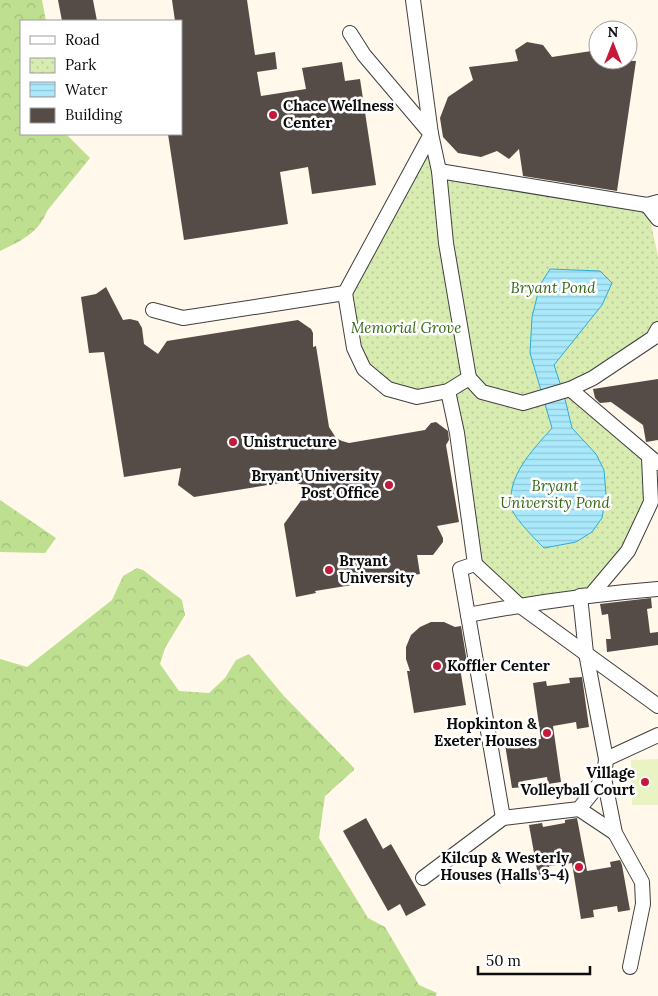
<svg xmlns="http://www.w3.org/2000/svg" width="658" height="996" viewBox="0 0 658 996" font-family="Lora,serif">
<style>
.forest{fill:url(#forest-crowns)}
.park{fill:url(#park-dots)}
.pitch{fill:#e9f3c4}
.water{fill:url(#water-rules);stroke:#2bacd8}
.building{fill:#554b47}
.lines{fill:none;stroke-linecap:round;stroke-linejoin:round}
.street-casing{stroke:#3f3f3f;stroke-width:16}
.street{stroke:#fff;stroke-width:14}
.poi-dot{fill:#c7193a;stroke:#fff;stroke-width:2}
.labels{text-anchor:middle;stroke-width:5;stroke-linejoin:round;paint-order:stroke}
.poi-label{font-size:15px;font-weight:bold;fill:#0c0c0c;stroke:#fff;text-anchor:start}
.park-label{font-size:15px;font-style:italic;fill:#346817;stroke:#fff}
</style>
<defs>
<pattern id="forest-crowns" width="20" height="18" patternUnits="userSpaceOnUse" patternTransform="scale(1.25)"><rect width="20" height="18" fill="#bedf8f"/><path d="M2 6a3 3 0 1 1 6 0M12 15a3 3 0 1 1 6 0" fill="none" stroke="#a2be7a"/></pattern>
<pattern id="park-dots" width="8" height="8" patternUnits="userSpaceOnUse" patternTransform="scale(1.25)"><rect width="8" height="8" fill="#d8ecb1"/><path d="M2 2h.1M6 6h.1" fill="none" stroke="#b8c997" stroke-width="1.8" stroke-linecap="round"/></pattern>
<pattern id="water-rules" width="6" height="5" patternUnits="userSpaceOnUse" patternTransform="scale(1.25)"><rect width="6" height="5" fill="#aae9fb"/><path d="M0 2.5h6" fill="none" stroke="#91c7d6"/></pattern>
</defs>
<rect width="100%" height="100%" fill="#fff8eb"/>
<g class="forest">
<path d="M0,0H42L46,21H21V134H66L90,158L47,211C39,233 19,242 0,251Z"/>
<path d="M0,500L56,538L45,553L0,552Z"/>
<path d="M137,568L143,570L182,600L185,615L165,648L160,664L179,691L209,693L225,678L236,660L249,654L283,695L354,768V770L325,796L319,838L368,918L385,927L419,985L437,993L436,996H0V659L27,667L112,600L123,576Z"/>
</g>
<path class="park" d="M431,134L439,171L647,205L658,256V329L570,389L649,458L651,502L628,551L591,595L519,605L475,564L448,391L417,397L364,369L345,293Z"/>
<path class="pitch" d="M658,759V805H632L631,760Z"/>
<path class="water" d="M550,269L600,271L612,283L602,305L554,365L564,395L572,428L596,454L604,470L606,494L602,518L592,532L576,542L544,548C537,541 514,518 512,509C505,477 533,450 552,428L530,353L532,317L540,285Z"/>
<g class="building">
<path d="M58,0H93L97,21H62Z"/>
<path d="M172,0H247L255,55L275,52L277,69L257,72L261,96L306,89L302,68L342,62L345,81L360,79L376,185L312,194L308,167L280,172L288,224L184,240L168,134H181V21H175Z"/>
<path d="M527,42L543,45L552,57L598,50V60L636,61L617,191L523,176L519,149L509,159L497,151L481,157L458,153L443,137L440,118L448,97L473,80L469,67L518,61L515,50Z"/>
<path d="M106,287L123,320L130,319L138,321L142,328L144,344L158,354L167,341L298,320L311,329L313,333V347L316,346L329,427L336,438L342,441L349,443L425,430L431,423L436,422L448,431L449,440L446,445L459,522L437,526L443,538V542L433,555H417L420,574L315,591L316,593L296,597L284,524L310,488L294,482H286L194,497L178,485L181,468L124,477L104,352L89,353L81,297L96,294Z"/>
<path d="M658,379V440L646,442L643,425L611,402L600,403L595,398L593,389Z"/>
<path d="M651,598L652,608L647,609L650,633L658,632V645L607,652L606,639H611L608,614L602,615L600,604Z"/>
<path d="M431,622H444L455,627L461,626L467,662L461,674L466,705L414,713L407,671H410L406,659V647L411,635L420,627Z"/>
<path d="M582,677L589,727L577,729L576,722L553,726L561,782L548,784L547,777L523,781L524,787L512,788L504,738L516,737L517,742L541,739L533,683L546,681L547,686L570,683L569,678Z"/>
<path d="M366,818L383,849L391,844L426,905L406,916L400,904L388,911L343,831Z"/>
<path d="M577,818L587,871L611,867L610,862L620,860L622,865L630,910L618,912L617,906L593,910L594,917L581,919L572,863L549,866L550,873L538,875L529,825L542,823L543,827L565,823V820Z"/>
</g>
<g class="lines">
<defs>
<g id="street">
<path d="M413,0L431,134L439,171L446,243L469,378"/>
<path d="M439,171L647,205L658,202"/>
<path d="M647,205L658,219"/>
<path d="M345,293L431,134L364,55L350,33"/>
<path d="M153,310L183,318L345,293L354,348L364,369L388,389L417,397L448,391L469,378L482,392L523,403L570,389L593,378L653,338L658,329"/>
<path d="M570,389L657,463"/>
<path d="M448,391L457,433L475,564L460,569L503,818"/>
<path d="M475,564L519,605L658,706"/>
<path d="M468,615C531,603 594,594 658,589"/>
<path d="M606,759L658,735"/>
<path d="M579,809L615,833"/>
<path d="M423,878L503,818L579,809L604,778"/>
<path d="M630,967L643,904L642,882L615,833L604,778L606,759L586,653L580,596L591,595L628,551L651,502L649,458"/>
</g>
</defs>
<use href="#street" class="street-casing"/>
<use href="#street" class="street"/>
</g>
<g class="poi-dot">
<circle cx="273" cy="115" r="5"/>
<circle cx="233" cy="442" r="5"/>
<circle cx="389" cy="485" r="5"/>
<circle cx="329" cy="570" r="5"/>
<circle cx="437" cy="666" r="5"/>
<circle cx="547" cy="733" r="5"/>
<circle cx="645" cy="782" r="5"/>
<circle cx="579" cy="867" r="5"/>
</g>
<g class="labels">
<g class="poi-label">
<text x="283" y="111">Chace Wellness<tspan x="283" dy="17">Center</tspan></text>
<text x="243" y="447">Unistructure</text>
<text x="379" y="481" text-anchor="end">Bryant University<tspan x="379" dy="17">Post Office</tspan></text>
<text x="339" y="566">Bryant<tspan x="339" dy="17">University</tspan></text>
<text x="447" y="671">Koffler Center</text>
<text x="537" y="729" text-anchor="end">Hopkinton &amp;<tspan x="537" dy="17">Exeter Houses</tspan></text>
<text x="635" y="778" text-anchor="end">Village<tspan x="635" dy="17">Volleyball Court</tspan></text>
<text x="569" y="863" text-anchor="end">Kilcup &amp; Westerly<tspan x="569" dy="17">Houses (Halls 3-4)</tspan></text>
</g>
<g class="park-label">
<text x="553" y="293">Bryant Pond</text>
<text x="406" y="333">Memorial Grove</text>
<text x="555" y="491">Bryant<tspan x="555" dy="17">University Pond</tspan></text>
</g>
</g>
<rect x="20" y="20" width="162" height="115" fill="#ffffff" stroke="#9e9e9e"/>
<rect x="30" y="36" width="25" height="8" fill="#ffffff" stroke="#9e9e9e"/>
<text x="65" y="45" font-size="15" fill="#0c0c0c">Road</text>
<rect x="30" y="58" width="25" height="15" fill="url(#park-dots)" stroke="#9e9e9e"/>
<text x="65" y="70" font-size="15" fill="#0c0c0c">Park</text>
<rect x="30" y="82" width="25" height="15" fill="url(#water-rules)" stroke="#9e9e9e"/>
<text x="65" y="95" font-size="15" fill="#0c0c0c">Water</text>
<rect x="30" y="108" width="25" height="15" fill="#554b47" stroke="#9e9e9e"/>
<text x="65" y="120" font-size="15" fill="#0c0c0c">Building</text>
<g transform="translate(613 45)"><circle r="24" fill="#ffffff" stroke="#9e9e9e"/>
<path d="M0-4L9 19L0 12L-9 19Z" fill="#c7193a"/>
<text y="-8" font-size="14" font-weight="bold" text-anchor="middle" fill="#0c0c0c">N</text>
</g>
<path d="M478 966v8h112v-8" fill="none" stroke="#0c0c0c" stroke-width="2.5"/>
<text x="486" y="966" font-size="15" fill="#0c0c0c" stroke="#ffffff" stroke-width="4" paint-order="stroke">50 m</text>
</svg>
